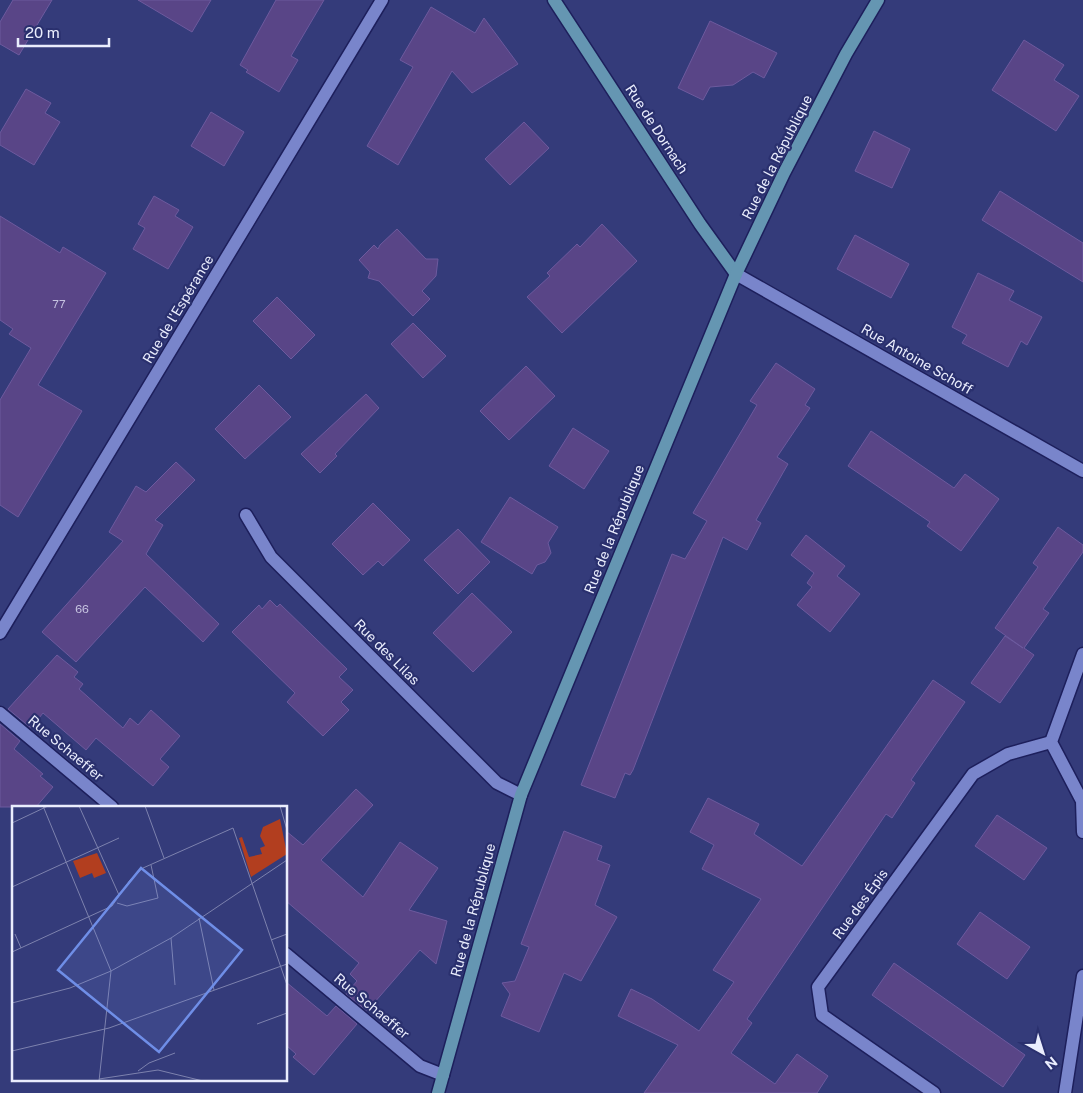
<svg xmlns="http://www.w3.org/2000/svg" width="1083" height="1093" viewBox="0 0 1083 1093" font-family="'Public Sans',sans-serif">
<style>
.building{fill:#594587;stroke:#6d5a9e}
.lines{fill:none;stroke-linecap:round;stroke-linejoin:round}
.minor-casing{stroke:#1d1f5c;stroke-width:15}
.tertiary-casing{stroke:#1d1f5c;stroke-width:15}
.secondary-casing{stroke:#1d1f5c;stroke-width:15}
.minor{stroke:#7985cb;stroke-width:12}
.tertiary{stroke:#7985cb;stroke-width:12}
.secondary{stroke:#6596b2;stroke-width:12}
.labels{text-anchor:middle;stroke-width:4.5;stroke-linejoin:round;paint-order:stroke}
.number-label{font-size:11px;fill:#c6c3e0}
.street-label{font-size:14px;fill:#eaedfd;stroke:#2a306e}
.inset-road{fill:none;stroke:#7d82ae;stroke-width:1}
.view{fill:#6f8ee7;fill-opacity:0.15;stroke:#6f8ee7;stroke-width:2.5}
.inset-edge{fill:none;stroke:#eaedfd;stroke-width:2.5}
</style>
<rect width="100%" height="100%" fill="#343b7a"/>
<g class="building">
<path d="M13,0H52L19,55L0,44V22Z"/>
<path d="M138,0H211L192,32Z"/>
<path d="M276,0H324L291,56L298,60L279,92L246,72L248,70L240,65Z"/>
<path d="M431,7L475,33L484,18L518,64L472,93L452,71L398,165L367,146L413,67L400,60Z"/>
<path d="M710,21L777,53L764,78L753,72L733,85L710,87L703,100L678,88Z"/>
<path d="M1024,40L1064,65L1054,80L1079,96L1056,131L992,90Z"/>
<path d="M26,89L51,103L45,113L60,122L34,165L0,145V133Z"/>
<path d="M211,112L244,132L224,166L191,146Z"/>
<path d="M524,122L549,148L510,185L485,159Z"/>
<path d="M874,131L910,149L892,188L855,171Z"/>
<path d="M1000,191L1083,243V282L982,220Z"/>
<path d="M154,196L179,210L175,216L193,227L168,269L133,249L145,228L138,224Z"/>
<path d="M0,216L60,253L63,247L106,273L38,385L82,411L18,517L0,505V400L31,348L9,334L13,329L0,320Z"/>
<path d="M602,224L637,261L562,333L527,297L550,276L547,273L577,244L580,247Z"/>
<path d="M397,229L426,259H438L436,276L422,291L430,299L413,316L379,281L368,278L370,272L359,260L374,245L378,249L380,245Z"/>
<path d="M855,235L909,264L891,298L837,269Z"/>
<path d="M978,273L1014,291L1009,300L1042,317L1027,345L1021,341L1008,367L962,343L967,335L952,327Z"/>
<path d="M277,297L315,335L291,359L253,321Z"/>
<path d="M413,323L446,356L423,378L391,344Z"/>
<path d="M776,363L815,389L805,405L810,408L777,457L788,464L756,520L761,523L747,550L723,537L633,770L630,775L625,773L615,798L581,785L672,554L685,559L707,521L693,513L757,405L750,401Z"/>
<path d="M526,366L555,396L509,440L480,411Z"/>
<path d="M259,385L291,417L245,459L215,429Z"/>
<path d="M366,394L379,408L335,454L337,456L320,473L301,454Z"/>
<path d="M573,428L609,451L584,489L549,466Z"/>
<path d="M871,431L954,488L965,474L999,499L961,551L927,526L930,522L848,466Z"/>
<path d="M176,462L195,480L155,520L163,525L146,554L219,624L203,642L145,587L76,662L42,632L123,541L109,532L136,486L146,492Z"/>
<path d="M510,497L558,527L548,543L551,553L545,562L537,565L532,574L481,542Z"/>
<path d="M373,503L410,540L383,566L378,561L363,575L332,544Z"/>
<path d="M1058,527L1083,545V552L1043,609L1049,613L1024,648L1034,655L1000,703L971,683L1005,636L1023,648L995,628L1038,567L1033,563Z"/>
<path d="M458,529L490,562L458,594L424,560Z"/>
<path d="M806,535L845,566L837,576L860,594L830,632L797,605L812,587L807,583L814,573L791,555Z"/>
<path d="M472,593L512,632L473,672L433,633Z"/>
<path d="M270,600L277,607L280,604L347,669L339,677L353,690L341,702L349,710L323,736L287,702L295,693L232,632L259,605L262,609Z"/>
<path d="M57,655L78,672L74,677L83,684L79,689L123,728L130,718L138,725L151,710L180,736L160,759L169,767L153,786L96,738L86,750L43,713L31,728L8,709Z"/>
<path d="M933,680L965,702L911,780L915,783L892,818L886,814L747,1019L752,1023L731,1053L775,1084L797,1054L828,1076L817,1093H644L678,1045L618,1016L631,989L652,999L699,1031L734,982L713,970L761,899L702,869L714,845L690,832L708,798L759,824L754,834L802,866Z"/>
<path d="M0,724L20,741L14,749L43,774L40,776L53,787L36,807H0Z"/>
<path d="M356,789L373,805L321,860L363,897L400,842L438,868L409,910L447,921L436,964L420,950L367,1011L346,994L357,981L350,974L359,963L286,901V831L303,845Z"/>
<path d="M997,815L1047,848L1024,880L975,846Z"/>
<path d="M564,831L602,846L597,860L610,865L595,905L617,917L581,981L564,973L539,1032L501,1016L510,994L502,983L515,981L529,947L521,944Z"/>
<path d="M980,912L1030,947L1007,979L957,944Z"/>
<path d="M894,963L1025,1055L1003,1087L872,995Z"/>
<path d="M286,982L327,1016L336,1006L357,1024L314,1075L293,1057L296,1054L286,1045Z"/>
</g>
<g class="lines">
<defs>
<g id="minor">
<path d="M246,515L271,557L497,783L521,795"/>
<path d="M0,633L382,0"/>
<path d="M1083,654L1051,742L1082,801L1083,832"/>
<path d="M0,713L112,807"/>
<path d="M286,954L420,1066L443,1075"/>
<path d="M934,1093L822,1015L818,987L973,774L1008,754L1051,742"/>
<path d="M1065,1093L1083,976"/>
</g>
<path id="tertiary" d="M736,274L1083,471"/>
<g id="secondary">
<path d="M554,0L700,224L736,274"/>
<path d="M438,1093L521,795L736,274L784,173L846,54L878,0"/>
</g>
</defs>
<use href="#minor" class="minor-casing"/>
<use href="#tertiary" class="tertiary-casing"/>
<use href="#secondary" class="secondary-casing"/>
<use href="#minor" class="minor"/>
<use href="#tertiary" class="tertiary"/>
<use href="#secondary" class="secondary"/>
</g>
<g class="labels">
<g class="number-label">
<text x="59" y="308">77</text>
<text x="82" y="613">66</text>
</g>
<g class="street-label">
<text transform="translate(657 129) rotate(57)" y="5">Rue de Dornach</text>
<text transform="translate(777 157) rotate(-63)" y="5">Rue de la République</text>
<text transform="translate(178 309) rotate(-59)" y="5">Rue de l'Espérance</text>
<text transform="translate(917 359) rotate(30)" y="5">Rue Antoine Schoff</text>
<text transform="translate(614 529) rotate(-68)" y="5">Rue de la République</text>
<text transform="translate(387 652) rotate(45)" y="5">Rue des Lilas</text>
<text transform="translate(66 748) rotate(40)" y="5">Rue Schaeffer</text>
<text transform="translate(860 904) rotate(-54)" y="5">Rue des Épis</text>
<text transform="translate(473 910) rotate(-75)" y="5">Rue de la République</text>
<text transform="translate(372 1006) rotate(40)" y="5">Rue Schaeffer</text>
</g>
</g>
<g transform="translate(12 806)">
<rect width="275" height="275" fill="#343b7a"/>
<path d="M268,13L275,48L239,71L227,32L230,31L237,51L250,48L248,42L253,40L248,30L251,21ZM85,47L94,67L82,72L80,67L68,72L61,55Z" fill="#b23e1f"/>
<path class="inset-road" d="M31,0L99,165M67,0L107,89M133,0L152,52M268,0L275,24M0,17L36,0M0,81L107,32M105,97L115,100L146,92L139,59M187,112L202,184M3,128L9,142M159,132L163,179M259,134L275,128M0,146L100,100L118,74L131,62L221,22L275,179M0,197L58,182L99,165L159,132L275,54M245,218L275,207M0,245L97,222L275,158M126,265L137,257L163,247M87,273L146,264L191,275M87,275L99,165"/>
<path class="view" d="M129,62L230,144L147,246L46,164Z"/>
<rect width="275" height="275" class="inset-edge"/>
</g>
<g transform="translate(1043 1053) rotate(141)" stroke="#2a306e" stroke-width="4" paint-order="stroke">
<path d="M0-4L9 19L0 12L-9 19Z" fill="#eaedfd"/>
<text y="-8" font-size="14" font-weight="bold" text-anchor="middle" fill="#eaedfd">N</text>
</g>
<path d="M18 38v8h91v-8" fill="none" stroke="#eaedfd" stroke-width="2.5"/>
<text x="25" y="38" font-size="15" fill="#eaedfd" stroke="#2a306e" stroke-width="4" paint-order="stroke">20 m</text>
</svg>
